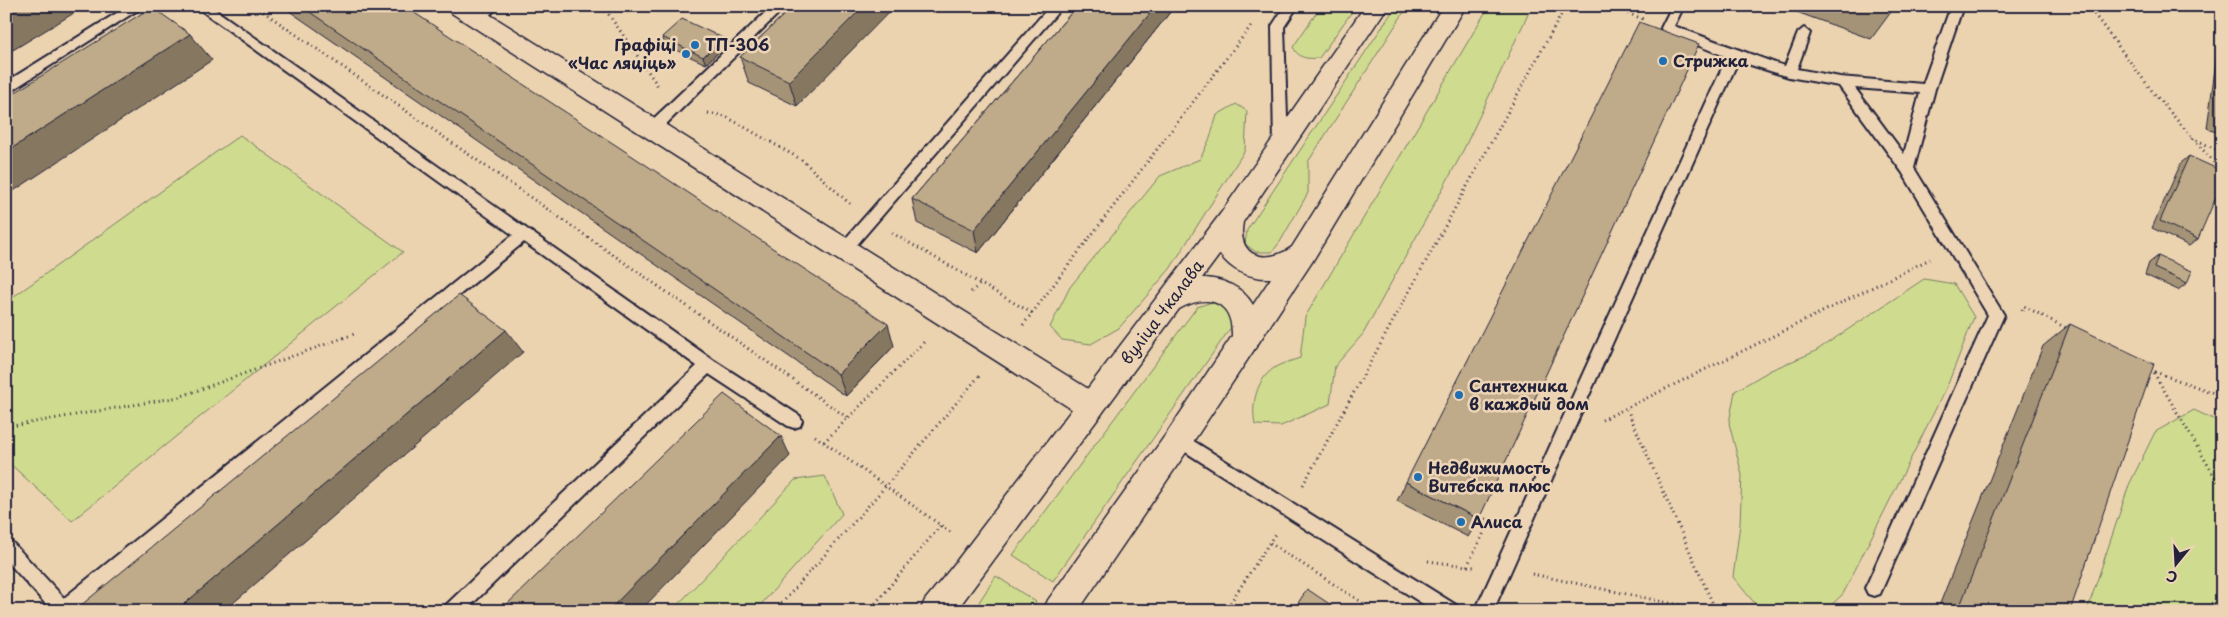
<svg xmlns="http://www.w3.org/2000/svg" width="2228" height="617" viewBox="0 0 2228 617" font-family="'Playpen Sans',sans-serif">
<style>
.green{fill:#cfdb8e;stroke:#787e64}
.lines{fill:none;stroke-linecap:round;stroke-linejoin:round}
.service-casing{stroke:#22223b;stroke-width:4}
.minor-casing{stroke:#22223b;stroke-width:3}
.secondary-casing{stroke:#22223b;stroke-width:3}
.path{stroke:#22223b;stroke-width:3;stroke-dasharray:1 4;stroke-linecap:butt}
.service{fill:#edd4b5;fill-rule:evenodd}
.minor{fill:#edd4b5;fill-rule:evenodd}
.secondary{fill:#edd4b5;fill-rule:evenodd}
.wall{fill:#a49376;stroke:#22223b}
.shaded-wall{fill:#867860;stroke:#22223b}
.building{fill:#bfab89;stroke:#22223b}
.poi-dot{fill:#1f6fb2;stroke:#edd4b5;stroke-width:2}
.labels{text-anchor:middle;stroke-width:5;stroke-linejoin:round;paint-order:stroke}
.poi-label{font-size:16px;font-weight:bold;fill:#22223b;stroke:#edd4b5;text-anchor:start}
.street-label{font-size:16px;fill:#22223b;stroke:#edd4b5}
</style>
<rect width="100%" height="100%" fill="#ecd3b0"/>
<filter id="ink" filterUnits="userSpaceOnUse"><feTurbulence type="fractalNoise" baseFrequency=".02" numOctaves="2"/><feDisplacementMap in="SourceGraphic" scale="10" xChannelSelector="R" yChannelSelector="G"/><feConvolveMatrix kernelMatrix="1 2 1 2 8 2 1 2 1" color-interpolation-filters="sRGB"/></filter>
<g filter="url(#ink)">
<g class="green">
<path d="M1321,6H1356L1319,58C1307,59 1299,59 1293,47Z"/>
<path d="M1396,6H1408L1308,162V193L1280,242L1272,252H1256L1245,244L1247,230Z"/>
<path d="M1489,6H1532L1460,157L1363,334L1335,366L1330,404L1281,426L1255,425C1251,405 1256,380 1274,368C1281,363 1292,361 1300,358L1305,317Z"/>
<path d="M1236,104L1247,111L1245,150L1170,269L1119,328L1091,344L1062,340L1050,327L1070,287L1160,176L1200,159L1210,138L1217,115Z"/>
<path d="M240,135L403,252L72,521L6,460V302Z"/>
<path d="M1924,279L1954,284L1974,317L1948,384L1843,594L1825,611H1761L1733,577L1740,524L1742,475L1729,423L1735,391L1771,370L1814,352Z"/>
<path d="M1212,302L1223,305L1234,323L1053,581L1013,555L1197,307Z"/>
<path d="M2194,410L2222,423V611H2087L2129,485L2155,432Z"/>
<path d="M825,476L842,514L755,611H672L795,480Z"/>
<path d="M996,576L1036,602L1030,611H980L979,602Z"/>
</g>
<g class="lines">
<defs>
<g id="service">
<path d="M128,6H144L6,94V82Z"/>
<path d="M195,6H210L713,360L800,416L802,421L800,426L794,428L788,426L709,374L465,611H443L446,605L697,366L524,242L75,611H52L6,560V540L12,542L64,598L513,235Z"/>
<path d="M485,6H499L482,22H474L472,19Z"/>
<path d="M772,6H786L657,133H647L645,129L647,125Z"/>
<path d="M1050,6H1063L849,254L844,256L839,254L837,250L839,246Z"/>
<path d="M1285,6H1298L1284,27L1288,148L1286,152H1276L1274,148L1272,26Z"/>
<path d="M1672,6H1684L1674,26L1775,63L1785,66L1798,33L1804,28L1810,33L1797,69L1840,77L1923,84L1951,6H1963L1935,89L1914,168L2004,315L1880,594L1874,596L1868,594L1865,588L1868,582L1988,315L1902,172L1839,86L1789,77L1738,61L1493,611H1475L1727,57L1662,31L1661,28ZM1855,88L1920,93L1904,154Z"/>
<path d="M1179,432L1456,605L1459,611H1434L1173,444L1171,439L1173,434Z"/>
</g>
<path id="minor" d="M447,6H476L1101,397L1105,406L1101,415L1091,419L1081,415L450,12Z"/>
<path id="secondary" d="M1365,6H1388L1243,222C1236,258 1267,265 1292,247L1443,6H1466L1312,262L1189,448L1078,611H1043L1048,600L1169,430L1232,336C1233,300 1207,293 1179,309L956,611H920L925,600L952,567L1221,213ZM1220,254C1231,271 1251,279 1271,278L1253,305C1243,287 1222,278 1202,278Z"/>
</defs>
<use href="#service" class="service-casing"/>
<use href="#minor" class="minor-casing"/>
<use href="#secondary" class="secondary-casing"/>
<g class="path">
<path d="M255,6L848,418"/>
<path d="M603,6L658,86"/>
<path d="M1609,6L1643,19"/>
<path d="M2088,6L2152,91L2222,172"/>
<path d="M708,113L725,116L802,160L850,204"/>
<path d="M2192,138L2222,152"/>
<path d="M892,233L1032,313"/>
<path d="M971,292L980,284"/>
<path d="M2022,310L2024,306L2068,329"/>
<path d="M1023,325L1251,26"/>
<path d="M2150,370L2222,396"/>
<path d="M2154,373L2222,489"/>
<path d="M1627,409L1716,611"/>
<path d="M1602,420L1930,259"/>
<path d="M6,427L179,397L357,333"/>
<path d="M815,436L953,534"/>
<path d="M824,442L926,340"/>
<path d="M1303,485L1566,6"/>
<path d="M1270,543L1375,611"/>
<path d="M1428,561L1474,567"/>
<path d="M1467,566L1490,521L1478,515"/>
<path d="M1532,574L1707,611"/>
<path d="M775,611L885,487L980,375"/>
<path d="M869,611L941,525"/>
<path d="M1225,611L1275,534"/>
<path d="M1897,611L1901,602"/>
</g>
<use href="#service" class="service"/>
<use href="#minor" class="minor"/>
<use href="#secondary" class="secondary"/>
</g>
<g class="wall">
<path d="M282,6H404L894,346L846,396Z"/>
<path d="M793,6L797,106L749,83L740,57Z"/>
<path d="M1077,6H1175L978,253L917,223L912,199Z"/>
<path d="M1780,6H1893L1891,12L1871,39Z"/>
<path d="M2222,17V133L2207,128Z"/>
<path d="M662,37L723,38L725,46L706,64L665,45Z"/>
<path d="M2189,156L2198,239L2189,246L2152,228L2181,163Z"/>
<path d="M2158,256L2187,283L2178,290L2145,275L2149,263Z"/>
<path d="M2070,324V611H1937L2043,346Z"/>
<path d="M1406,482L1479,519L1468,537L1397,501Z"/>
</g>
<g class="shaded-wall">
<path d="M16,6H68L74,13L13,50L6,43V12Z"/>
<path d="M864,6H895L797,106L789,81Z"/>
<path d="M1156,6H1175L978,253L974,230Z"/>
<path d="M190,34L212,60L6,196V152Z"/>
<path d="M723,38L725,46L706,64L703,57Z"/>
<path d="M888,324L894,346L846,396L838,374Z"/>
<path d="M506,330L523,352L224,611H176Z"/>
<path d="M781,436L790,456L640,611H608Z"/>
</g>
<g class="building">
<path d="M6,6H16L6,12Z"/>
<path d="M301,6H404L888,324L838,374Z"/>
<path d="M793,6H864L789,81L740,57Z"/>
<path d="M1077,6H1156L974,230L912,199Z"/>
<path d="M1875,6H1893L1891,12Z"/>
<path d="M152,7L190,34L6,152V98Z"/>
<path d="M682,19L723,38L703,57L662,37Z"/>
<path d="M1639,22L1699,44L1479,519L1406,482Z"/>
<path d="M2189,156L2222,171V183L2198,239L2160,221Z"/>
<path d="M2158,256L2192,271L2187,283L2154,268Z"/>
<path d="M459,295L506,330L176,611H74Z"/>
<path d="M2070,324L2154,364L2070,611H1958Z"/>
<path d="M724,394L781,436L608,611H500Z"/>
<path d="M1307,589L1340,611H1293Z"/>
</g>
</g>
<g class="poi-dot">
<circle cx="695" cy="45" r="5"/>
<circle cx="686" cy="54" r="5"/>
<circle cx="1663" cy="61" r="5"/>
<circle cx="1459" cy="395" r="5"/>
<circle cx="1418" cy="477" r="5"/>
<circle cx="1461" cy="522" r="5"/>
</g>
<g class="labels">
<g class="poi-label">
<text x="676" y="51" text-anchor="end">Графіці<tspan x="676" dy="18">«Час ляціць»</tspan></text>
<text x="705" y="51">ТП-306</text>
<text x="1673" y="67">Стрижка</text>
<text x="1469" y="392">Сантехника<tspan x="1469" dy="18">в каждый дом</tspan></text>
<text x="1428" y="474">Недвижимость<tspan x="1428" dy="18">Витебска плюс</tspan></text>
<text x="1471" y="528">Алиса</text>
</g>
<g class="street-label">
<text transform="translate(1162 312) rotate(-53)" y="6">вуліца Чкалава</text>
</g>
</g>
<rect width="2228" height="617" fill="none" stroke="#edd4b5" stroke-width="25"/>
<rect x="12" y="12" width="2203" height="592" fill="none" stroke="#22223b" stroke-width="2" filter="url(#ink)"/>
<g transform="translate(2176 564) rotate(198)" stroke="#edd4b5" stroke-width="4" paint-order="stroke">
<path d="M0-4L9 19L0 12L-9 19Z" fill="#22223b"/>
<text y="-8" font-size="14" font-weight="bold" text-anchor="middle" fill="#22223b">С</text>
</g>
</svg>
